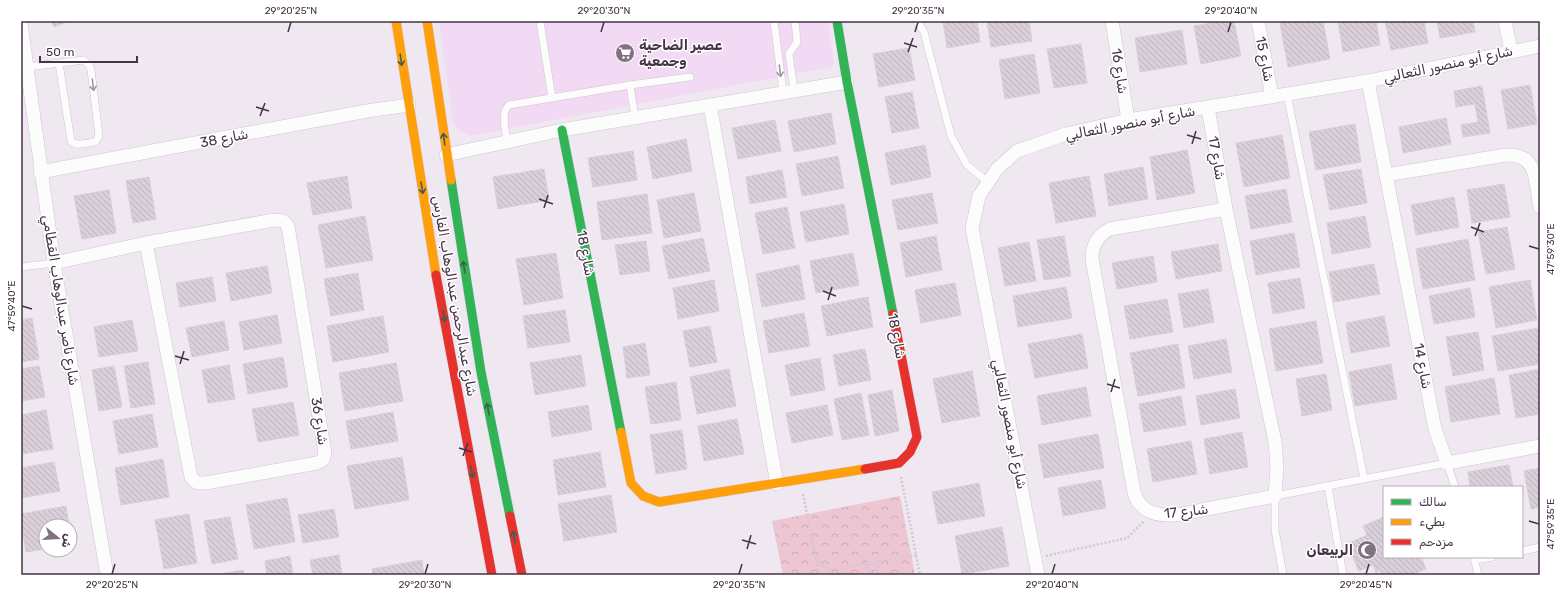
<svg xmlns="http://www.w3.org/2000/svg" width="1561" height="596" viewBox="0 0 1561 596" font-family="Rubik,Vazirmatn,sans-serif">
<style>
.commercial{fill:#f2d9f4}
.park{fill:url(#park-crowns)}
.building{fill:url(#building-back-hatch);stroke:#d8ced8}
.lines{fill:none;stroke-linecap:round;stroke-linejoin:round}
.lane-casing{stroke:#cec5cf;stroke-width:8}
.street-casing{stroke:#cec5cf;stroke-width:14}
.fast-casing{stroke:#dcc9dc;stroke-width:10}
.slow-casing{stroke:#dcc9dc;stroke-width:10}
.jam-casing{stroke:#dcc9dc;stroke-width:10}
.path{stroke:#d1c9d1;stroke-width:2.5;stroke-dasharray:2 2;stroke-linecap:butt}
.lane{stroke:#fdfcfd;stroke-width:7}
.street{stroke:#fdfcfd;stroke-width:13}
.fast{stroke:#30b455;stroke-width:9}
.slow{stroke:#ff9f0a;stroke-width:9}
.jam{stroke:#e5322d;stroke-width:9}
.oneway{stroke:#3e604c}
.oneway2{stroke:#a198a2}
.ticks{fill:none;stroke:#453347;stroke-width:1.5}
.labels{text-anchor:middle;stroke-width:3;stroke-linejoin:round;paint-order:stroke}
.poi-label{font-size:14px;font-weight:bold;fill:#453347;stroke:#fff;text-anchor:start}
.street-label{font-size:14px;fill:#453347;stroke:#fff}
.neatline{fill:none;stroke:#453347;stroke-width:1.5}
.ticks-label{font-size:10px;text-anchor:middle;fill:#453347}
</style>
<defs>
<pattern id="park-crowns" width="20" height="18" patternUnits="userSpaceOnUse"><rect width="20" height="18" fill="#eec5d2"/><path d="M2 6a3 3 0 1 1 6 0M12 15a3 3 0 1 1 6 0" fill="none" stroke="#cdaab6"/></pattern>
<pattern id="building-back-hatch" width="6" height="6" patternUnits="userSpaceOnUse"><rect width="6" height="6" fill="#d8cfd8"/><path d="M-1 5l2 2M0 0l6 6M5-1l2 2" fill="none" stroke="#bbb2bb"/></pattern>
</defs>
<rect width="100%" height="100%" fill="#f0e8f0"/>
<path class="commercial" d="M439,21H828L834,63L831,67L470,136L459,131L453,122Z"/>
<path class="park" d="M900,496L915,575H783L772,521Z"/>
<g class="building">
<path d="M51,21H69L54,27Z"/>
<path d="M943,21H977L980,42L947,48Z"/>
<path d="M987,21H1029L1032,41L991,47Z"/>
<path d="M1224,21H1234L1241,56L1201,64L1194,26Z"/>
<path d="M1289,21H1323L1330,59L1288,67L1280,23Z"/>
<path d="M1338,21H1376L1380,45L1343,52Z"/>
<path d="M1385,21H1424L1428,43L1391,50Z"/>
<path d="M1437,21H1473L1475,32L1440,38Z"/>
<path d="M1182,30L1187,64L1140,72L1135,38Z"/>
<path d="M1081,44L1087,83L1054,88L1047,49Z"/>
<path d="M909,48L915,80L879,87L873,54Z"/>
<path d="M1034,54L1040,93L1005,99L999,60Z"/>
<path d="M1530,85L1537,124L1508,129L1501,90Z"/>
<path d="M1482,86L1490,133L1463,137L1461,125L1478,122L1475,104L1456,107L1454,91Z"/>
<path d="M912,92L919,128L892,133L885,97Z"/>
<path d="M831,113L836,144L794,152L788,121Z"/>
<path d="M1446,118L1451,144L1403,153L1399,127Z"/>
<path d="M775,120L781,151L738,159L732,128Z"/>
<path d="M1355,124L1361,162L1316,170L1309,132Z"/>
<path d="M1282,135L1290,178L1244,187L1236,143Z"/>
<path d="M686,139L692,171L653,179L647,147Z"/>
<path d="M925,145L931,177L891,185L885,153Z"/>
<path d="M1187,150L1195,193L1157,200L1150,157Z"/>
<path d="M633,151L637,180L593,187L588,158Z"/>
<path d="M838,156L844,188L802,196L796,164Z"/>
<path d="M1143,167L1148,199L1109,206L1104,174Z"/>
<path d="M544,169L549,200L498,209L493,177Z"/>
<path d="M1361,169L1367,203L1330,210L1323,175Z"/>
<path d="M782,170L787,197L750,204L746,177Z"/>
<path d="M347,176L352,208L313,215L307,183Z"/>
<path d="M1089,176L1096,216L1056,223L1049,183Z"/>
<path d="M149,177L156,219L133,223L126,181Z"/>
<path d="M1504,184L1510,217L1472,223L1467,190Z"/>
<path d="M1286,189L1292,222L1251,229L1245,196Z"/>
<path d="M109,190L116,233L82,239L74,196Z"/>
<path d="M694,193L701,231L664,238L657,200Z"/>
<path d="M932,193L938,223L898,230L892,200Z"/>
<path d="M647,194L652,233L602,240L597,202Z"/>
<path d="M1454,197L1459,227L1416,235L1411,205Z"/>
<path d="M844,204L849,234L806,242L800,212Z"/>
<path d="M787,207L795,248L763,254L755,213Z"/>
<path d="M365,216L373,260L326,268L318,225Z"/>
<path d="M1365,216L1371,247L1332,254L1327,223Z"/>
<path d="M1507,227L1515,269L1486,274L1478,232Z"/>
<path d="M1294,233L1300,267L1256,275L1250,241Z"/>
<path d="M936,236L942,270L906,277L900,243Z"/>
<path d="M1064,236L1071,276L1044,280L1037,240Z"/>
<path d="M703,238L710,271L669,279L662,246Z"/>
<path d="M1468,239L1475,280L1423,289L1416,249Z"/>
<path d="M646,241L650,271L620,275L615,245Z"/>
<path d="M1029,242L1036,281L1005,286L998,248Z"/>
<path d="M1218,244L1222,271L1176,279L1171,252Z"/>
<path d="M556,253L563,298L524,305L516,259Z"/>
<path d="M853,253L859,285L816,293L810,261Z"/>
<path d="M1153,256L1157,282L1117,289L1112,263Z"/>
<path d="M1374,264L1380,294L1334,302L1329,272Z"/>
<path d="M799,265L805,299L762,307L756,274Z"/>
<path d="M267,266L272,293L231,301L226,273Z"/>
<path d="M358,273L364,310L331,316L324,279Z"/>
<path d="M212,277L216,301L180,307L176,283Z"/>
<path d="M1300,278L1305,308L1273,314L1268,283Z"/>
<path d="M714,280L719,311L678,319L673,288Z"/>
<path d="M1530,280L1537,320L1496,328L1489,287Z"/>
<path d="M955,283L961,315L921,323L915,290Z"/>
<path d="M1066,287L1072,318L1018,327L1013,296Z"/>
<path d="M1470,288L1475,317L1434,324L1429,296Z"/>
<path d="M1208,289L1214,322L1184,328L1178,294Z"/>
<path d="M868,297L873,327L827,336L821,306Z"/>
<path d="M1167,299L1173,332L1130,339L1124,306Z"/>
<path d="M565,310L570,342L528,348L523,316Z"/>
<path d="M804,313L810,346L769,353L763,321Z"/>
<path d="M277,315L282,343L244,350L239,322Z"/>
<path d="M383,316L389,352L333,362L327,326Z"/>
<path d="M1384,316L1390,346L1351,353L1346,323Z"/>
<path d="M32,318L39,359L21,362V320Z"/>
<path d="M132,320L138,351L99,357L94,327Z"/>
<path d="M224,321L229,350L192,357L186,328Z"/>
<path d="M1316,321L1323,363L1276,371L1269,329Z"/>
<path d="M710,326L717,362L690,367L683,331Z"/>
<path d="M1538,328L1540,342V364L1498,371L1492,336Z"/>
<path d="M1478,332L1484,370L1453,376L1446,337Z"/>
<path d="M1082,334L1088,368L1035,378L1028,344Z"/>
<path d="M1226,339L1232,372L1194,379L1188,346Z"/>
<path d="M645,343L650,375L627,378L623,347Z"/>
<path d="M1178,344L1185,388L1138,396L1130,353Z"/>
<path d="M865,349L871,380L839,386L833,355Z"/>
<path d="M581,355L586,386L535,395L530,363Z"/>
<path d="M283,357L288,387L248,394L243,364Z"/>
<path d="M820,358L825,390L791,396L785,365Z"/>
<path d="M148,362L155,404L131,408L124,366Z"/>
<path d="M396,363L403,401L345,411L339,373Z"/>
<path d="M1391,364L1397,399L1355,406L1349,372Z"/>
<path d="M229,365L235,399L208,403L202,370Z"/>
<path d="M39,366L45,397L21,401V369Z"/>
<path d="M114,366L122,407L99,411L92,370Z"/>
<path d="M729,369L736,406L697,414L690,377Z"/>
<path d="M1540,369V414L1516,418L1509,375Z"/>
<path d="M972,371L980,416L942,423L933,379Z"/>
<path d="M1326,374L1332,410L1302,416L1296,379Z"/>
<path d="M1494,378L1500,414L1451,422L1445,387Z"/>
<path d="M676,382L681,420L651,424L645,387Z"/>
<path d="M1086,387L1091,416L1042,425L1037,396Z"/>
<path d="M1235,389L1240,418L1201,425L1196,396Z"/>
<path d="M892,390L899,431L875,436L868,395Z"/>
<path d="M861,393L869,435L842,440L834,399Z"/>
<path d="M1181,396L1186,425L1144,432L1139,404Z"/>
<path d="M293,402L299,435L258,442L252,409Z"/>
<path d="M588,405L592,430L552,437L548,412Z"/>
<path d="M827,405L833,435L792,443L786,413Z"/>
<path d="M46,410L53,449L21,454V415Z"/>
<path d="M393,412L398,441L351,449L346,421Z"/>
<path d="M152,414L158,447L119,454L113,421Z"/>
<path d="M737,419L744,454L704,461L698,426Z"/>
<path d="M682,430L687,469L656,474L650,435Z"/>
<path d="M1242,432L1248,467L1210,474L1204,439Z"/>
<path d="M1098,434L1104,468L1044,478L1038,445Z"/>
<path d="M1191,441L1197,474L1153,482L1147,449Z"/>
<path d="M600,452L606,487L558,495L553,460Z"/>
<path d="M402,457L409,500L355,509L347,466Z"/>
<path d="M163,459L169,497L121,505L115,468Z"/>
<path d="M54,462L60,491L21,498V468Z"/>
<path d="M1509,465L1513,487H1470L1468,472Z"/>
<path d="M1540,468V507L1531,509L1524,471Z"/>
<path d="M1101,480L1106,508L1063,516L1058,488Z"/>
<path d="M979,483L985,516L938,524L932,492Z"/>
<path d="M611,495L617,532L564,541L558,504Z"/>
<path d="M287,498L295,542L254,549L246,505Z"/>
<path d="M66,506L69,526H46V549L26,552L21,523V514Z"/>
<path d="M334,509L339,537L303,543L298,515Z"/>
<path d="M189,514L197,563L164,569L155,520Z"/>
<path d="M230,517L238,559L212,564L204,521Z"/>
<path d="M1384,517V557H1421L1426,569L1412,575H1382L1380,570L1376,573L1373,565L1359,571L1347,544L1367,535L1363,526Z"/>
<path d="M1002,527L1009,566L962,574L955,536Z"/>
<path d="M339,555L342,575H313L310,560Z"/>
<path d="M290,556L293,575H267L265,561Z"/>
<path d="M422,560L424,575H373L372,569Z"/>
<path d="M243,570L244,575H214Z"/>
</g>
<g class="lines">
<defs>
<g id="lane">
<path d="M540,21L552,98"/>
<path d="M774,21L783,92"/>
<path d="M917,21L924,32L951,136L967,165L988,182"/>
<path d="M27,67L84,60L89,65L91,70L99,136L95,142C87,143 76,147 71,141L59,63"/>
<path d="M630,85L635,118"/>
<path d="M794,90L789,54L797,42L795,21"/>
<path d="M1287,94L1364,478"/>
<path d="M507,142C506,131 500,113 509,105L630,85L690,77"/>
<path d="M21,267L54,263"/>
<path d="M1328,486L1343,575"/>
<path d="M1522,551L1540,547"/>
<path d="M1474,557L1478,575"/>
<path d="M1475,560L1492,557"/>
<path d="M1283,575L1275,530V496L1447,463L1455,487"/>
</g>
<g id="street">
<path d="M1112,21L1128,120"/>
<path d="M1258,21L1272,97"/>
<path d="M1505,21L1511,51"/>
<path d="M21,24L54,263L107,575"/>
<path d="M1368,81L1435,429L1447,463L1540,446"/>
<path d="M710,105L777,484"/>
<path d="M1208,108L1226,209L1275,442L1277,466L1275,496C1254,500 1233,504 1212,508C1194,511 1172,519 1154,513C1143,510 1137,503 1134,492L1092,259C1092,245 1098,235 1110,229L1226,209"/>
<path d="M446,155L562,130L847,82"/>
<path d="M40,172L367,111L409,105"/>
<path d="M1386,175L1506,155C1539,154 1535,182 1540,207"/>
<path d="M54,263L146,243L274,220L283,221L288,226L325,453L323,460L317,463L206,483H197L191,477L146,243"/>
<path d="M1038,575L972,228L979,196L997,169L1017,151L1066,134L1128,120L1368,81L1540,46"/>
</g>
<g id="fast">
<path d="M837,21L847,82L893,314"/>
<path d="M562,130L621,432"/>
<path d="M451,180L481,372L510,516"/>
</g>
<g id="slow">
<path d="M396,21L436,275"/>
<path d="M427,21L451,180"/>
<path d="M621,432L631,483L643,496L659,502L865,469"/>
</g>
<g id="jam">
<path d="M436,275L492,575"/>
<path d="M865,469L899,463L910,452L917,437L893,314"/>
<path d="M510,516L522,575"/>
</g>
</defs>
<use href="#lane" class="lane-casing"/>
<use href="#street" class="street-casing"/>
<use href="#fast" class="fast-casing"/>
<use href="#slow" class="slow-casing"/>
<use href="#jam" class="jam-casing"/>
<g class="path">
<path d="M901,477L920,575"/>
<path d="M803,494L819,575"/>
<path d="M1046,556L1127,538L1144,521"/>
<path d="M816,561L830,570"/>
<path d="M864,564L873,575"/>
<path d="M826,575L830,570L916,555"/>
<path d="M875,575L882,560"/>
</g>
<use href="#lane" class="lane"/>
<use href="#street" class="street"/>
<use href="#fast" class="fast"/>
<use href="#slow" class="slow"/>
<use href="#jam" class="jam"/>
</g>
<defs><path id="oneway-shaft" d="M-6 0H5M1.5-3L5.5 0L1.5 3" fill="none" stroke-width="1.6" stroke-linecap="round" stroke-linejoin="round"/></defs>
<g class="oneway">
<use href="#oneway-shaft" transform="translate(401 60) rotate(82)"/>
<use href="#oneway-shaft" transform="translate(444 139) rotate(-98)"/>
<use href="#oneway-shaft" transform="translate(422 188) rotate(80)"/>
<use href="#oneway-shaft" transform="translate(464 267) rotate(-99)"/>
<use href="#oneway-shaft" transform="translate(444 316) rotate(80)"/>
<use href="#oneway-shaft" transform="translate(488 409) rotate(-101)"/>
<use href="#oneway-shaft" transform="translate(472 472) rotate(79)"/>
<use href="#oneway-shaft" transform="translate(514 537) rotate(-101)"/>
</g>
<g class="oneway2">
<use href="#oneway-shaft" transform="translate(780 71) rotate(83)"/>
<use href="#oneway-shaft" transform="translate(93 85) rotate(83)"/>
</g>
<path class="ticks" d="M288,32L291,22M601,32L604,22M915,32L918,22M1228,32L1231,22M904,43L917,47M908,52L913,38M256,107L269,111M260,116L265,103M1187,135L1201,139M1192,144L1196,131M539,199L553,204M544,208L548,195M1471,227L1484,232M1475,236L1480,223M1529,246L1539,249M823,291L836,296M828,300L832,287M22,306L32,309M175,356L189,360M180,364L184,351M1107,384L1120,388M1111,392L1115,379M459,448L472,452M463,456L468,443M1529,521L1539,524M742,540L756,544M747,549L751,535M112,574L115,564M425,574L428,564M739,574L742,564M1052,574L1055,564M1366,574L1369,564"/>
<defs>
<symbol id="supermarket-disc" viewBox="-11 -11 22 22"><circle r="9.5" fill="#817282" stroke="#fff"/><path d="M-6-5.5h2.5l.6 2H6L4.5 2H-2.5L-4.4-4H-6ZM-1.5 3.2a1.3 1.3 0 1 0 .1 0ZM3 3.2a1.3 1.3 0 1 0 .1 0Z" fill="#fff"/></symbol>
<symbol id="mosque-disc" viewBox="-11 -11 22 22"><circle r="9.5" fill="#817282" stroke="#fff"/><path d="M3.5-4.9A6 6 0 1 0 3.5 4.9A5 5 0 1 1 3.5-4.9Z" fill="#fff"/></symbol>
</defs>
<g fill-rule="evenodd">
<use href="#supermarket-disc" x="614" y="42" width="22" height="22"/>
<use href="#mosque-disc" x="1356" y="539" width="22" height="22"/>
</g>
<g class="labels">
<g class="poi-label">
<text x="639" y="50">عصير الضاحية<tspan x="639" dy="16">وجمعية</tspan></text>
<text x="1353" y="555" text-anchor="end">الربيعان</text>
</g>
<g class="street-label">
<text transform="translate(1265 59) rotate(79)" y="5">شارع 15</text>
<text transform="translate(1448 64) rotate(-12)" y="5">شارع أبو منصور الثعالبي</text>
<text transform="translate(1120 71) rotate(81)" y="5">شارع 16</text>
<text transform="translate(1130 123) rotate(-11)" y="5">شارع أبو منصور الثعالبي</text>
<text transform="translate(224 138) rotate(-11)" y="5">شارع 38</text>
<text transform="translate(1217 158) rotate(80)" y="5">شارع 17</text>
<text transform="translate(586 253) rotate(79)" y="5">شارع 18</text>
<text transform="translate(455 296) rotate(80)" y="5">شارع عبدالرحمن عبدالوهاب الفارس</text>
<text transform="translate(61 300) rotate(81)" y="5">شارع ناصر عبدالوهاب القطامي</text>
<text transform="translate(897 336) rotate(79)" y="5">شارع 18</text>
<text transform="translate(1423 366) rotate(79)" y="5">شارع 14</text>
<text transform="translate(320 421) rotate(81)" y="5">شارع 36</text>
<text transform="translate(1010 424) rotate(79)" y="5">شارع أبو منصور الثعالبي</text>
<text transform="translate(1186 511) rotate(-6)" y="5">شارع 17</text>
</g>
</g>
<rect width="1561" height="596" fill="none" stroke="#ffffff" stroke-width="44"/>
<rect x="1383" y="486" width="140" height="72" fill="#ffffff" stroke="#b5adb5"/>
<rect x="1391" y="499" width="20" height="6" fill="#30b455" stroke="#b5adb5"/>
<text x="1419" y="506" font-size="12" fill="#453347">سالك</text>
<rect x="1391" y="519" width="20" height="6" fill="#ff9f0a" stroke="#b5adb5"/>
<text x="1419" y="526" font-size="12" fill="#453347">بطيء</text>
<rect x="1391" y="539" width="20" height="6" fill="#e5322d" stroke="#b5adb5"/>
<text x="1419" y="546" font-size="12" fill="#453347">مزدحم</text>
<g transform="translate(58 538) rotate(108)"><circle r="19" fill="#ffffff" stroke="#b5adb5"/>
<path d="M0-3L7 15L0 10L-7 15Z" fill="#817282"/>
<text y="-6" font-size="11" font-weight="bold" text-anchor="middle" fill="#453347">ش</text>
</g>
<path d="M40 56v6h97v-6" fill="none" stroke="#453347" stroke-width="2"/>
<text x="46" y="56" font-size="12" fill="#453347" stroke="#ffffff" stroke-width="3" paint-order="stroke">50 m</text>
<rect x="22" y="22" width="1517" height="552" class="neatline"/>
<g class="ticks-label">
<text x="291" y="14">29°20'25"N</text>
<text x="604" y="14">29°20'30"N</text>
<text x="918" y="14">29°20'35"N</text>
<text x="1231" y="14">29°20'40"N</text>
<text transform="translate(1550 249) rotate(-90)" y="4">47°59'30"E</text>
<text transform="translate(11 306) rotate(-90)" y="4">47°59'40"E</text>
<text transform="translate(1550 524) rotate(-90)" y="4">47°59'35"E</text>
<text x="112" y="588">29°20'25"N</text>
<text x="425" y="588">29°20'30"N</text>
<text x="739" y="588">29°20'35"N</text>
<text x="1052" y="588">29°20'40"N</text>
<text x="1366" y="588">29°20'45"N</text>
</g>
</svg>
